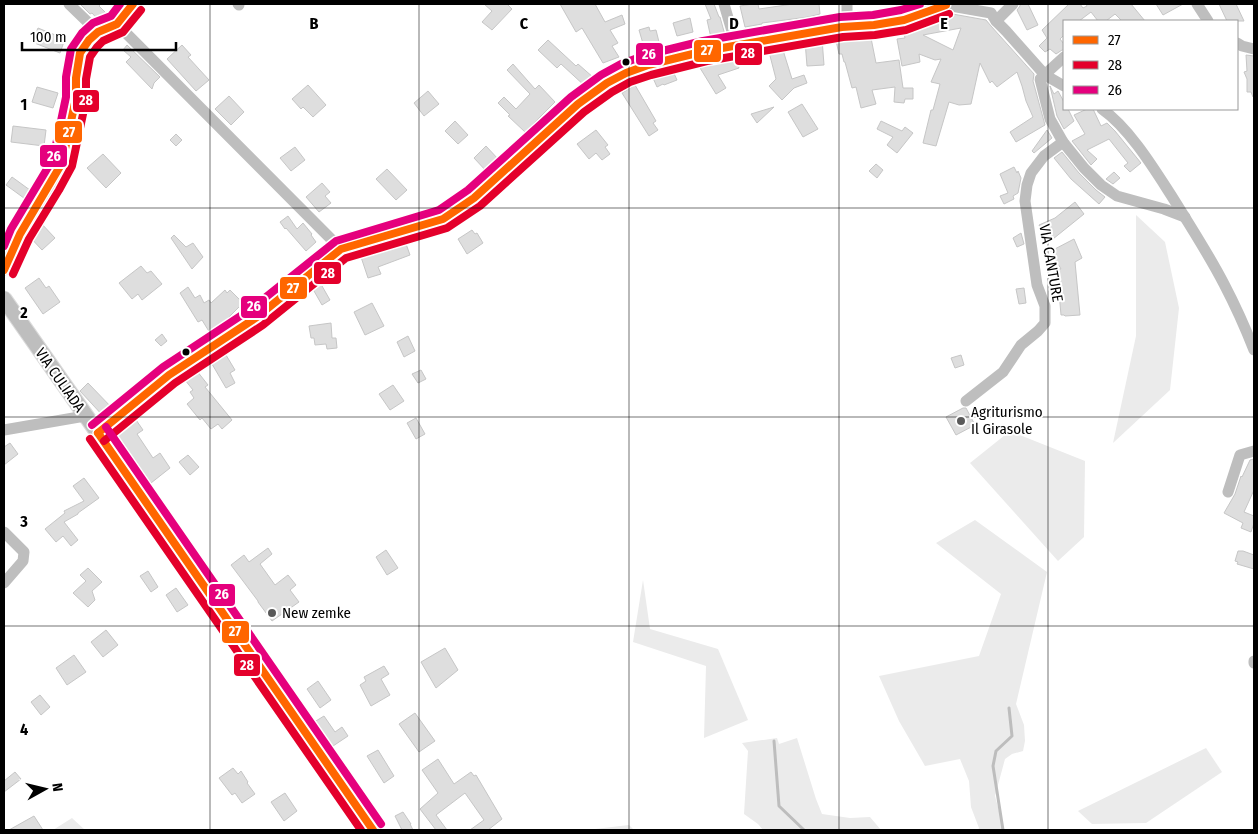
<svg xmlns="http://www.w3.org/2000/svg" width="1258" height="834" viewBox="0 0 1258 834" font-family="'Fira Sans Condensed',sans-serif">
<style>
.green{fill:#ebebeb}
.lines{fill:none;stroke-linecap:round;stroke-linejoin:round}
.stream{stroke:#bdbdbd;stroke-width:3}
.building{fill:#dedede;stroke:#c6c6c6;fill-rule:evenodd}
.major-casing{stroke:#dbdbdb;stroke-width:17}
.minor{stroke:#bebebe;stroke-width:11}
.major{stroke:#bebebe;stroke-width:15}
.bus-1-casing{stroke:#fff;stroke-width:11}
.bus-2-casing{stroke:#fff;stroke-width:11}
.bus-3-casing{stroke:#fff;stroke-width:11}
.bus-1{stroke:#f60;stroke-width:8}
.bus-2{stroke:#e4002b;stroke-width:8}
.bus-3{stroke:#e5007d;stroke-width:8}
.grid{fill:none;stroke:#000;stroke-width:1;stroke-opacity:0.55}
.bus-dot{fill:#000;stroke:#fff;stroke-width:2}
.poi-dot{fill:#595959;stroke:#fff;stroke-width:2}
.labels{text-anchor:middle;stroke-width:4;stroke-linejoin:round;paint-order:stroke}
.street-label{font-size:15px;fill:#000;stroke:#fff}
.poi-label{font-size:15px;fill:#000;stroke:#fff;text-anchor:start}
.grid-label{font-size:16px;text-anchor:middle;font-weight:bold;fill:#000;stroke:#fff;stroke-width:4;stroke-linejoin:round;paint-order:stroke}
.line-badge{stroke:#fff;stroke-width:2}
.badge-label{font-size:14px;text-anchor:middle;font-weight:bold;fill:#fff}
</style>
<rect width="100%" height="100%" fill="#fff"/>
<g class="green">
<path d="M1136,215L1165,242L1179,308L1170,390L1113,443L1136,336Z"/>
<path d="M1010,431L1085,461L1084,537L1058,561L970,463Z"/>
<path d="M975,520L1047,572L1016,704L1024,725L1025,741L1023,751L1012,754L1005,759L995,796L1004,830H978L979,828L971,807L969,781L960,759L925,766L899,721L879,676L979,656L1001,594L936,543Z"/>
<path d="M643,580L650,629L718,649L748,720L704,738L706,666L633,642Z"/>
<path d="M777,738L779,744L797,738L816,799L822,814L850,818L870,817L881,830H763L758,824L744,814L748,751L742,743Z"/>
<path d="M1206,748L1222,772L1146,823L1092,824L1078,811Z"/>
<path d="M72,818L85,830H53Z"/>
<path d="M629,825L634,830H595V829Z"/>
</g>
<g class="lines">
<g class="stream">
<path d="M774,741L779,806L804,830"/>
<path d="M1003,830L993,766L996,751L1012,736L1009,708"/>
</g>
</g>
<g class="building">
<path d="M80,4H101L99,6L110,17L107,20L101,23L92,13L90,14Z"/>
<path d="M484,4H507L512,9L492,30L482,22L492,11Z"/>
<path d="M560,4H595L605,22L622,15L625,24L610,30L618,43L612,46L619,57L603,63L582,28L576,32Z"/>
<path d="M705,4H714L719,17H720L725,35L711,38L707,20L711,19Z"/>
<path d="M753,4H758L759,9L793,4H819L820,14L808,17L762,23V24L745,27L740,6Z"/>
<path d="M895,4H917L913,9L904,12Z"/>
<path d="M1020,4H1028L1038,25L1027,30L1017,10L1020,6Z"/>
<path d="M1069,4H1080L1083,8L1087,6L1086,4H1131L1145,21H1122L1115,14L1106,21H1098L1091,12L1079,21H1064V35L1060,39L1064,44V50H1062L1056,54L1050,49L1045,52L1039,46L1047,38L1042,30Z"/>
<path d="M1156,4H1183L1163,15Z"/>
<path d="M1219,4H1236L1244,21H1227Z"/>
<path d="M947,13L986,20L991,26L1034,74L1033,81L1045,125L1016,142L1010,132L1033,117L1026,101L1022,86L1017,72L997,87L992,81L990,83L980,63L971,104L959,105L949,102L936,146L923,143L931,110H933L940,84L931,82L941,59L935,60L919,54L920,62L902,66L897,39L905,38L903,28ZM961,28L953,50L923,35Z"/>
<path d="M690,18L693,32L677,36L673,23Z"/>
<path d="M649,27L650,31L656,30L659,42L644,47L639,30Z"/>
<path d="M38,28L65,39L60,53L32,42Z"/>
<path d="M870,33L876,63L899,60L903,88H913V99H905L904,103L894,102L895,87L872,90L876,104L861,108L856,87L852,88L845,62H844L842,54H839L835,36Z"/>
<path d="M822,39L824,65L807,66L805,41Z"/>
<path d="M548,40L576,66L578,64L594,78L586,87L561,64L557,68L538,50Z"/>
<path d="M127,45L160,77L154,83L152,89L126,62L131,57L123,50Z"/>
<path d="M182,45L191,55L188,57L209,80L196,91L167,59Z"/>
<path d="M778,46L782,47L792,79L804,75L807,83L794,88L782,100L769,86L776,79L768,48Z"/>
<path d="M735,53L739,68L718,75L726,88L716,94L697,63L704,59L707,58L709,61Z"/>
<path d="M1246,55L1254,56V97H1253L1251,92H1247V79L1244,72L1247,71Z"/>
<path d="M513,64L535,89L539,85L555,102L525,132L508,116L510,115L498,103L504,97L516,109L530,94L507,70Z"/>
<path d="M672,69L677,80L664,85L663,84L657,87L653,78Z"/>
<path d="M308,85L326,105L313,117L303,107L301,109L292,99Z"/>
<path d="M635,85L656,121L653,123L658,130L649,136L622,93Z"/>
<path d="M1050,86L1054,94L1058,91L1064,102V109H1068L1074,121L1064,129L1057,116Z"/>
<path d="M37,87L58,93L53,108L32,102Z"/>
<path d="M428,91L439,104L424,116L414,103Z"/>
<path d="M229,96L244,112L231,125L215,109Z"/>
<path d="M802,104L818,129L803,137L788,112Z"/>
<path d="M774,107L757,123L751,114Z"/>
<path d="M1087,109H1093L1101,126L1107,123L1115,131L1141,163L1130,172L1124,166L1128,163L1109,139L1087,150L1097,159L1091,165L1072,141L1085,134L1074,115Z"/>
<path d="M455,121L468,135L458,144L445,131Z"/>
<path d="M881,121L902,131L905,127L913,133L897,153L887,145L893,137L877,129Z"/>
<path d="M13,126L46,130L44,146L11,142Z"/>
<path d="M596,130L608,145L605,147L610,154L602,160L596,153L589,159L577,144Z"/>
<path d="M1047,130L1052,138L1034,153L1032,151Z"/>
<path d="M176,134L182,140L176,146L170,140Z"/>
<path d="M486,146L499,160L487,172L474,158Z"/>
<path d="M295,147L305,160L291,171L280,158Z"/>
<path d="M1062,152L1079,173L1096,190L1105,197L1099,204L1071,179L1054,158Z"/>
<path d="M103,154L121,173L106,188L87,168Z"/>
<path d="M876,164L883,170L877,178L869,171Z"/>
<path d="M1014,167L1017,173L1018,171L1021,178L1018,193L1013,196L1014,199L1004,204L1000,196L1008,193L1000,174Z"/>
<path d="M387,169L407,190L396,200L376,179Z"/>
<path d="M1114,172L1120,178L1113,184L1106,179Z"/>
<path d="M12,177L34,193L28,201L6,185Z"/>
<path d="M322,183L330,192L325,196L331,203L319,212L306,197Z"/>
<path d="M1075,202L1084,214L1048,243L1039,225L1055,218Z"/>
<path d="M288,216L297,229L303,223L312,234L311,235L316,242L306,251L286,228L285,229L280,222Z"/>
<path d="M39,221L55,238L42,250L28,235L34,225Z"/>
<path d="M472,230L475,234L477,233L483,243L467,254L458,239Z"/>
<path d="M1021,233L1024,244L1017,247L1013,238Z"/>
<path d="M174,235L186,247L193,243L203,257L192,269L171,238Z"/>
<path d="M1074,239L1082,258L1075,262L1080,315L1065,316L1064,315H1061L1057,269H1061L1051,251Z"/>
<path d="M405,241L410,255L378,267L381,274L368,278L359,251L372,248L373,253Z"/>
<path d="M141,266L147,273L151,271L162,284L142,300L138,294L132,299L119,283Z"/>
<path d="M334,268L338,276L322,286L330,300L322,305L310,284L319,276Z"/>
<path d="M39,278L46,288L49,286L60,302L43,314L25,288Z"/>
<path d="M188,287L195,298L200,295L204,303L209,300L211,303L225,290L227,293L230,290L243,303L223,323L224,324L210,333L202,320L198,322L180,293Z"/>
<path d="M1024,288L1026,303L1019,304L1016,289Z"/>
<path d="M372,303L384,326L365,335L354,312Z"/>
<path d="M331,323L332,338H336L337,348L327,349L326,344L315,345L314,338H311L309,326Z"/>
<path d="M162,334L167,341L161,346L155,340Z"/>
<path d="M408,336L415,351L404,357L397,342Z"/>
<path d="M226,355L235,370L230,373L235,383L226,388L212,364Z"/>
<path d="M961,355L964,365L955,368L951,358Z"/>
<path d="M421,370L426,379L418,383L412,374Z"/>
<path d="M197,371L208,385L205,387L232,420L222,429L218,424L211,429L202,418L200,420L187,404L194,398L190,392L193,390L185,380Z"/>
<path d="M88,383L114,410L105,418L80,391Z"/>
<path d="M393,385L404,401L390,410L379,394Z"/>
<path d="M963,408H966L975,425L956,435L946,417Z"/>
<path d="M134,417L143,430L137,434L153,458L160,453L170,468L151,483L115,431Z"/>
<path d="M416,418L425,434L416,439L407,423Z"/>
<path d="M10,443L18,454L4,465V447Z"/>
<path d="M188,455L199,467L190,475L179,462Z"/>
<path d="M1254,459V490L1244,512L1254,516V523L1251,532L1241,528L1243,523L1224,513L1235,494L1241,476L1242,477L1250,460Z"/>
<path d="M84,478L99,498L78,513V514L64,522L78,540L71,546L63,536L56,542L45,529L65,513L64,511L84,501L73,486Z"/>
<path d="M268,548L272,554L260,564L275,585L288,575L296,585L290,590L299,602L272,621L258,602V601L231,565L244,555L249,562Z"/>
<path d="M386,550L398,568L387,575L376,557Z"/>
<path d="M1238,551H1243L1254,555V569L1237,564L1238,562L1235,561Z"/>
<path d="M88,568L102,582L92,591L95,600L88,607L73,593L86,581L80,575Z"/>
<path d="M148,571L158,587L151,592L140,576Z"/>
<path d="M176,588L188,605L177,612L166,595Z"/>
<path d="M106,630L118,645L103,657L91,642Z"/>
<path d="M445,648L458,670L436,688L421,662Z"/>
<path d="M74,655L86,672L67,685L56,668Z"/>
<path d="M384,666L389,674L381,679L390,695L371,706L360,685L366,681L364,677Z"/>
<path d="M318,681L331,700L320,708L307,689Z"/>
<path d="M40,695L50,707L41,715L31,702Z"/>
<path d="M415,713L435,741L419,752L399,724Z"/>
<path d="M324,716L335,732L342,727L348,736L330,748L326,742L324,743L311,724Z"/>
<path d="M378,750L394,776L384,783L367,756Z"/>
<path d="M438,759L454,784L471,772L474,776L476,775L502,819L488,830H470L484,820L465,793L436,815L447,830H436L420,809L438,793L422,770Z"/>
<path d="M233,768L238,774L241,771L248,782L247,783L255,794L242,803L235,793L232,795L219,778Z"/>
<path d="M15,772L21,779L4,792V781Z"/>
<path d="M285,793L297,811L284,821L271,802Z"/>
<path d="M403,812L411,824H410L413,830H402L395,816Z"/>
<path d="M34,816L43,830H9Z"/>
</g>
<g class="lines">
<defs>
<path id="major" d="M4,299L98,433L373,830"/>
</defs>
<use href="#major" class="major-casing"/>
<g class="minor">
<path d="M69,4L98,32"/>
<path d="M238,4L239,5"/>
<path d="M724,4L736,45"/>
<path d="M940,4L991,13L996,21L1006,31L1045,75L1064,86"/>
<path d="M1197,4L1208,21"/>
<path d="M996,21L1013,4"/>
<path d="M117,24L341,249"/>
<path d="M842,27L847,15V4"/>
<path d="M1237,43L1242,46L1254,49"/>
<path d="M1064,57L1040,79L1050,119L1063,142L1084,168L1101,185L1117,196L1164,209L1185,217"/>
<path d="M1102,109C1129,128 1153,167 1171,195C1189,224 1208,253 1224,284C1235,305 1245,327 1254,350"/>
<path d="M4,270L20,234L50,185L62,163L76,98V78L80,53L89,40L98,32L117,24L133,4"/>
<path d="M966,401L1003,372L1021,345L1038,331L1045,323V306L1037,285L1025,201L1027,185L1031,173L1044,156L1063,142"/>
<path d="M4,430L85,416"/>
<path d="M98,433L169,375L257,317L341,249L443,219L474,198L578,104L607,83L626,73L648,65L705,51L842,27L874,25L904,20L946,5"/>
<path d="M1228,492L1240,455L1254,451"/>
<path d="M4,532L24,552L23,561L4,583"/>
<path d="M1254,661V663"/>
</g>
<use href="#major" class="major"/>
<defs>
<g id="bus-1">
<path d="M4,270L20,234L62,163L76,98V78L80,53L89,40L98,32L117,24L133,4"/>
<path d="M98,433L169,375L257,317L341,249L443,219L474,198L578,104L607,83L626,73L648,65L705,51L842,27L874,25L904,20L946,5"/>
<path d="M98,433L373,830"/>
</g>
<g id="bus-2">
<path d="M13,274L29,239L59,190L72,166L86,100V79L90,57L97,47L103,41L123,32L141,10"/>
<path d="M90,439L361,830"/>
<path d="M104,441L175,383L263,325L346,258L447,228L480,206L584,112L612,92L630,82L651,75L707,61L843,37L875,35L906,30L949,14"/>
</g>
<g id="bus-3">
<path d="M4,246L11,229L53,159L66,97V77L71,49L82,33L93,23L111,16L120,4"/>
<path d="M92,425L163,367L251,309L336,241L439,210L468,190L571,97L601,75L621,64L646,55L703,41L840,17L873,15L901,10L920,4"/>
<path d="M106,427L381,824"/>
</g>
</defs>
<use href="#bus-1" class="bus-1-casing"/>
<use href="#bus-2" class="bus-2-casing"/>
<use href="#bus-3" class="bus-3-casing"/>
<use href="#bus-1" class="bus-1"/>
<use href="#bus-2" class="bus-2"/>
<use href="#bus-3" class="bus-3"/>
</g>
<path class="grid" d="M210,4V830M419,4V830M629,4V830M839,4V830M1048,4V830M4,208H1254M4,417H1254M4,626H1254"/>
<g class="bus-dot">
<circle cx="626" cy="62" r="4.5"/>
<circle cx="186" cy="352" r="4.5"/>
</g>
<g class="poi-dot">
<circle cx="961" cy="421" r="5"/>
<circle cx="272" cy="613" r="5"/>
</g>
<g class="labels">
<g class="street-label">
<text transform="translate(1051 263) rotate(80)" y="5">VIA CANTURE</text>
<text transform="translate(60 380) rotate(55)" y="5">VIA CULIADA</text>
</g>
<g class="poi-label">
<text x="971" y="417">Agriturismo<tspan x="971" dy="17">Il Girasole</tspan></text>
<text x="282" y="618">New zemke</text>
</g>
</g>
<g class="grid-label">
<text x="314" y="29">B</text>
<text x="524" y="29">C</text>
<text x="734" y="29">D</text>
<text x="944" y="29">E</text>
<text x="24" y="110">1</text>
<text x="24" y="318">2</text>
<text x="24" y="527">3</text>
<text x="24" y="735">4</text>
</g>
<g class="line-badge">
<rect x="693" y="39" width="29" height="24" rx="5" fill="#f60"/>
<rect x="734" y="42" width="29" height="24" rx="5" fill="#e4002b"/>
<rect x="635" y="42" width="29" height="24" rx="5" fill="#e5007d"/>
<rect x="72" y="89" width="28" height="24" rx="5" fill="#e4002b"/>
<rect x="54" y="120" width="29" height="24" rx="5" fill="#f60"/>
<rect x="39" y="144" width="29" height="24" rx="5" fill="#e5007d"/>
<rect x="313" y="261" width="29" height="24" rx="5" fill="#e4002b"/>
<rect x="279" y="276" width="29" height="24" rx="5" fill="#f60"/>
<rect x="240" y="295" width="28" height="24" rx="5" fill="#e5007d"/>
<rect x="208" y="583" width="28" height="24" rx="5" fill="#e5007d"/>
<rect x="221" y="620" width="29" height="24" rx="5" fill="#f60"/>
<rect x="233" y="653" width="28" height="24" rx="5" fill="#e4002b"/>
</g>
<g class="badge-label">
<text x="707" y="55">27</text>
<text x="748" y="58">28</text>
<text x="649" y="59">26</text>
<text x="86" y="105">28</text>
<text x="69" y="137">27</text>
<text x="54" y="161">26</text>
<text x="328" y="278">28</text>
<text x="293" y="293">27</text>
<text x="254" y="311">26</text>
<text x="222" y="599">26</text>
<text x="235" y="636">27</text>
<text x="247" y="670">28</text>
</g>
<rect width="1258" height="834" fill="none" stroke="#000000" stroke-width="10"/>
<rect x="1063" y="20" width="175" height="90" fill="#ffffff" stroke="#999999"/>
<rect x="1073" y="36" width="25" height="8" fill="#ff6600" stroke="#999999"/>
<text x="1108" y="45" font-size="15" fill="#000000">27</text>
<rect x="1073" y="61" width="25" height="8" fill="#e4002b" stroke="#999999"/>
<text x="1108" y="70" font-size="15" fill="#000000">28</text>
<rect x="1073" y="86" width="25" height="8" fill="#e5007d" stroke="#999999"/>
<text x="1108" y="95" font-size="15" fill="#000000">26</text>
<g transform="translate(45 789) rotate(82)" stroke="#ffffff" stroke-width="4" paint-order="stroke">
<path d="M0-4L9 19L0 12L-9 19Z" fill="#000000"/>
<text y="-8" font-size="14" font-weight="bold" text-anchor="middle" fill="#000000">N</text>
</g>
<path d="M22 42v8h154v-8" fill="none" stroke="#000000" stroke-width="2.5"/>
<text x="30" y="42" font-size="15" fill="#000000" stroke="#ffffff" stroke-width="4" paint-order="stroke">100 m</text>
</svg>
